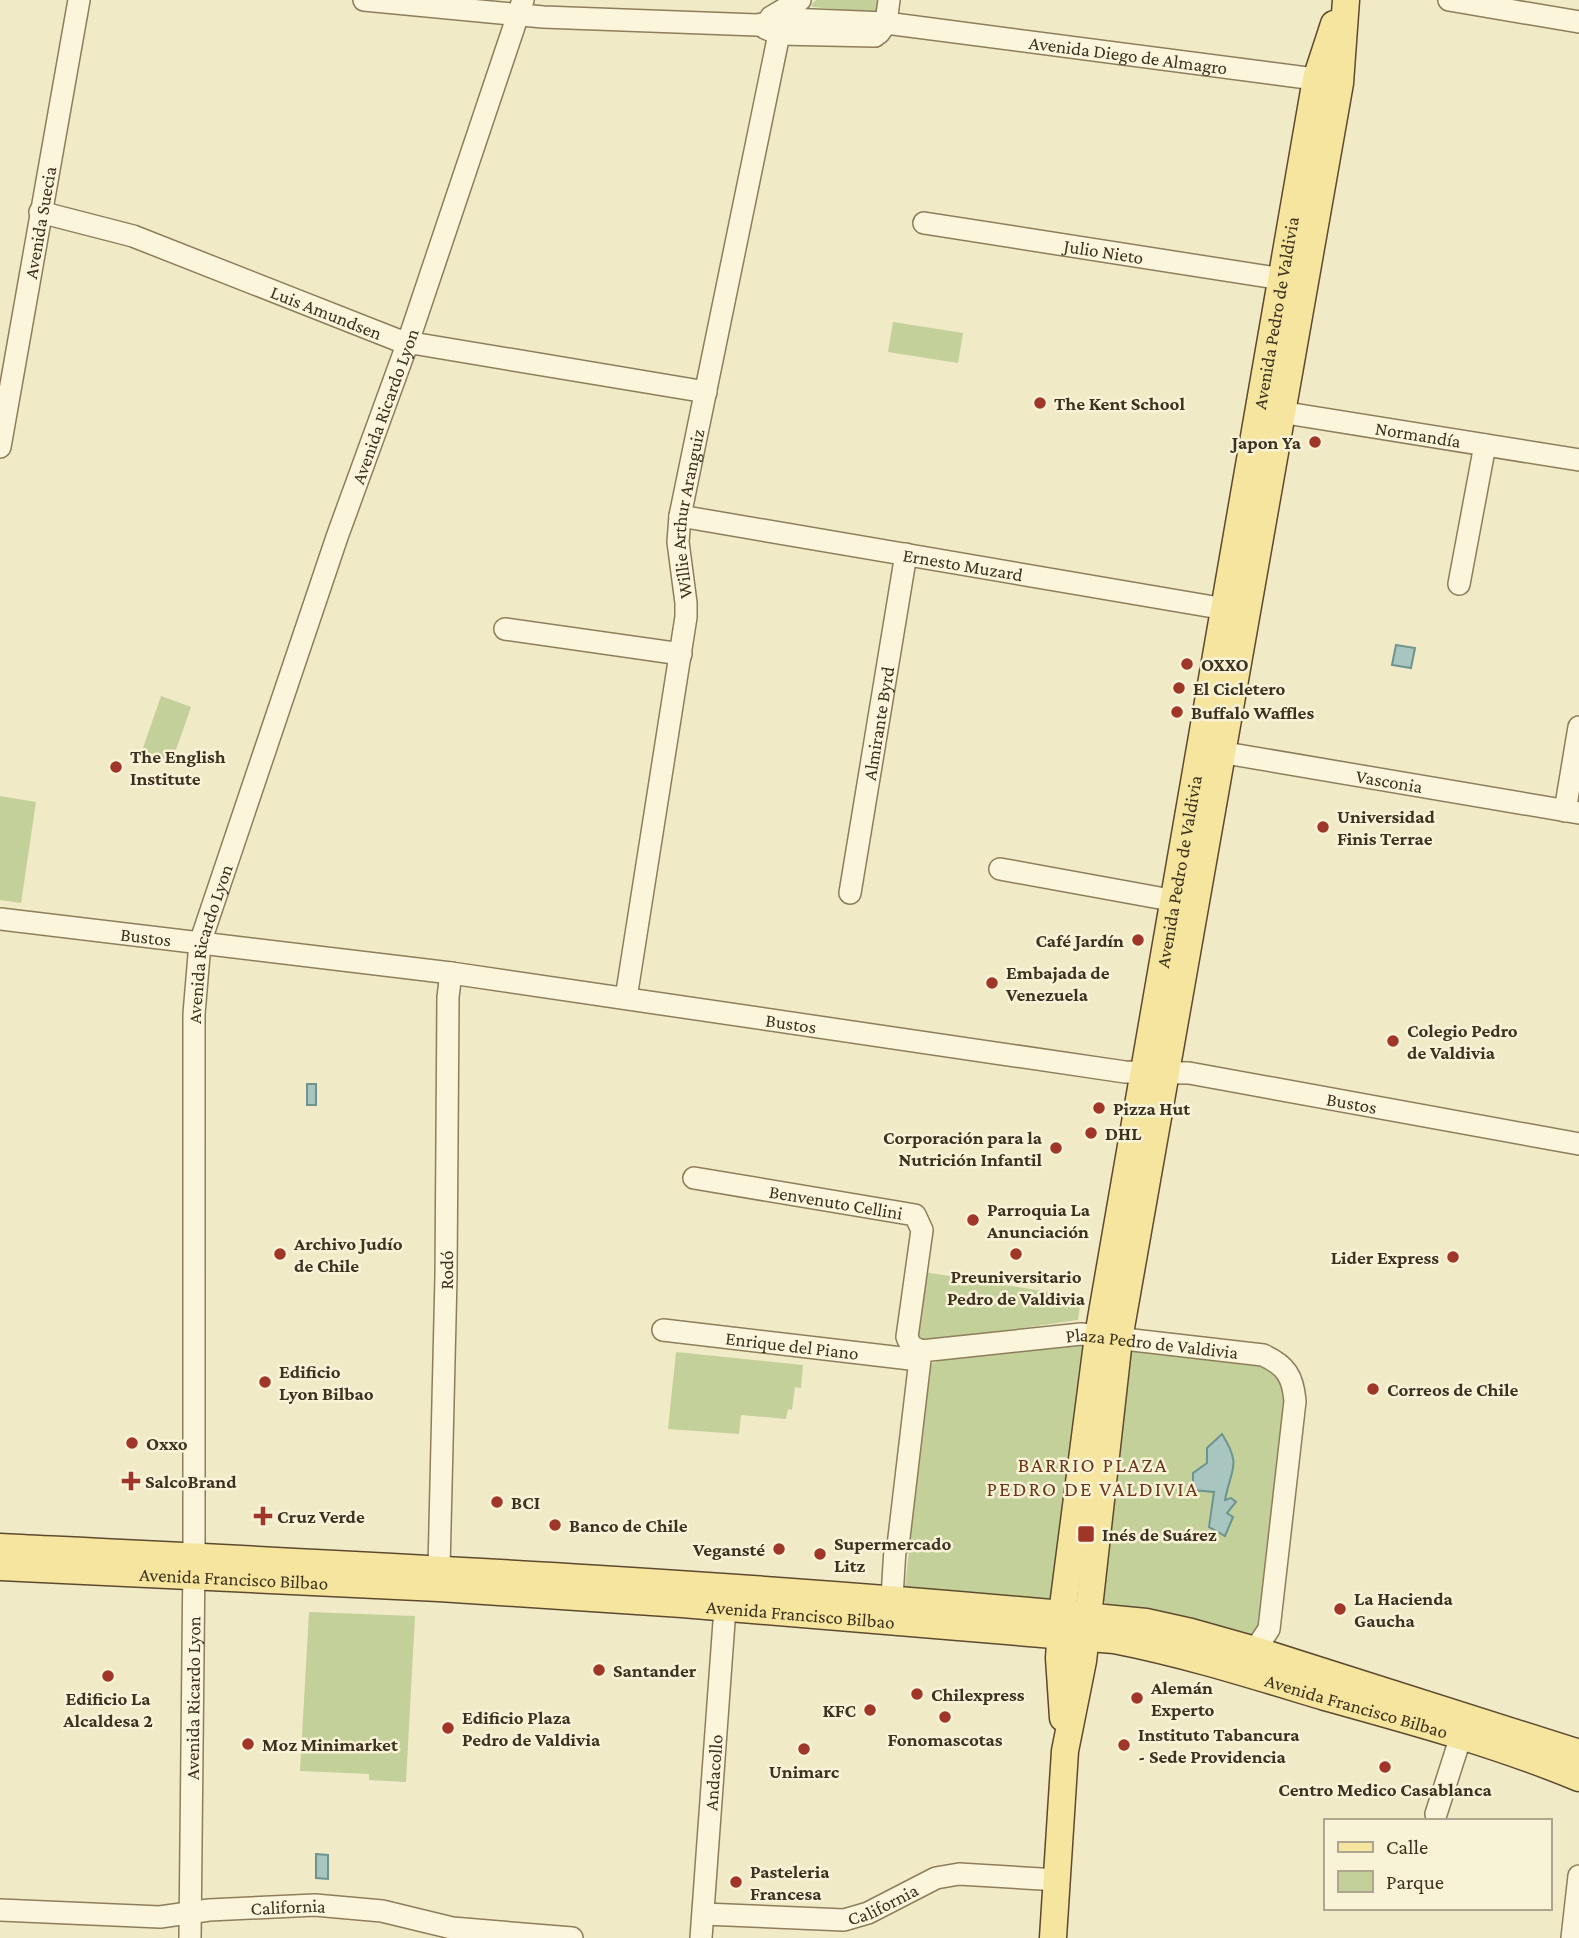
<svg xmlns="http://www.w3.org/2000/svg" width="1579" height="1938" viewBox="0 0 1579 1938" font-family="'Crimson Pro',serif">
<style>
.green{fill:#c3d09a}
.water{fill:#a8c5c0;stroke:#6e948f;stroke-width:2}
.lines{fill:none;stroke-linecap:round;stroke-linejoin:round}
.minor-casing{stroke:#8e7d5b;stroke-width:24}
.major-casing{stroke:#5c4a2f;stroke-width:29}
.minor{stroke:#fbf5db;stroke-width:21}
.major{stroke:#f5e59e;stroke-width:26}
.poi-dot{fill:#a03627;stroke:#f8f2d7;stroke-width:2.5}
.labels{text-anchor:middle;stroke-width:5;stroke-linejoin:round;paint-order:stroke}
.street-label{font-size:19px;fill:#3d321f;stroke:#f8f2d7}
.poi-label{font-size:19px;font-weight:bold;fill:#3d321f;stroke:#f8f2d7;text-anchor:start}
.neighbourhood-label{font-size:21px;letter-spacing:2px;fill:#6d371c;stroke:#f8f2d7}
</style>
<rect width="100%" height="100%" fill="#f1eac7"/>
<g class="green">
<path d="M816,0H881L878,13L813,7L811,5Z"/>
<path d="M893,322L963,333L958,363L888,352Z"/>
<path d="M161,696L191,707L172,761L142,751Z"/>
<path d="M0,796L36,802L21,903L0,900Z"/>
<path d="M924,1272L1081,1297L1078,1320L921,1343L915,1334Z"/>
<path d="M1079,1343L1258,1365L1283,1378L1291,1402L1263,1580L1268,1587L1258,1638L1108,1607L1102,1598L1050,1602L907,1591L905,1587L929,1365L946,1357Z"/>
<path d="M676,1352L803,1365L801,1388L795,1387L792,1410L788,1409L786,1419L741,1415L739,1434L668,1429Z"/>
<path d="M309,1612L415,1616L406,1782L369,1780V1774L300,1771Z"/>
</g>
<g class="water">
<path d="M1396,645L1415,648L1411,668L1392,665Z"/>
<rect x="307" y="1084" width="9" height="21"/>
<path d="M1222,1434C1242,1466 1231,1468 1225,1500L1231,1498L1236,1502L1227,1513L1233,1517L1225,1536L1209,1527L1214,1492L1193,1490V1473L1207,1463V1448Z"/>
<path d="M316,1854L328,1855V1879L316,1878Z"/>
</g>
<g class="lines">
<defs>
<g id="minor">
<path id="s1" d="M364,0L543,17L757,25L787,19L886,23L1330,81"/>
<path d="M1449,0L1579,22"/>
<path d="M771,17L800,0"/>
<path d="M765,28L779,34L875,36"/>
<path d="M879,33L886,23L889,0"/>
<path id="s2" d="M40,212L133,236L400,341L706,392"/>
<path id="s3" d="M924,223L1282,279"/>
<path id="s4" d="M1268,410L1579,460"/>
<path id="s5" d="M0,447L79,0"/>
<path id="s6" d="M680,516L1237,611"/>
<path d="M1459,584L1485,445"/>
<path d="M505,629L681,654"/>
<path id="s7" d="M1208,750L1579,813"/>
<path d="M1565,811L1579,727"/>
<path d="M1000,869L1187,903"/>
<path id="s8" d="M850,893L906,554"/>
<path id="s9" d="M0,919L451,973L1125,1072L1189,1073L1579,1144"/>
<path id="s10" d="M626,998L686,617V603L678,542L680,516L779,34"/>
<path id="s11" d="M694,1178L915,1215L922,1230L907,1337L911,1346L921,1351"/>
<path id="s12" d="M663,1330L919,1360"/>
<path id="s13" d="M439,1568L446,1277L448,997L451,973"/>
<path id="s14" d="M891,1613L895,1549L898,1546L921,1351L1081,1334L1098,1336L1263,1355C1286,1365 1293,1377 1295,1401L1269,1629L1255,1650L1244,1655"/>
<path d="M1436,1814L1461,1736"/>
<path id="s15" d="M0,1910L160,1917L209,1910L315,1905L382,1911L452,1928L572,1938"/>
<path id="s16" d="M704,1914L844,1920L868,1913L936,1878L959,1874L1058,1880"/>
<path id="s17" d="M190,1938L194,1557V1014L200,943L337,537L408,342L523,0"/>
<path id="s18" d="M701,1938L725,1608"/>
<path d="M1572,1938L1579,1876"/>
</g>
<g id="major">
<path d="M0,1547C383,1566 765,1584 1146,1622L1191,1632L1255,1650L1579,1753"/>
<path id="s19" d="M0,1567L439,1588L682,1604L1114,1640C1186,1654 1255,1676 1325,1697C1411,1721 1497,1744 1579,1778"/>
<path id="s20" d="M1063,1718L1059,1658L1062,1614L1098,1336L1316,79L1334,24"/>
<path d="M1053,1938L1065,1751L1083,1661L1119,1339L1340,83L1346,0"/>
</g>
</defs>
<use href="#minor" class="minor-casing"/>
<use href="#major" class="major-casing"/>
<use href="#minor" class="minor"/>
<use href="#major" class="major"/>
</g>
<g class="poi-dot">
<circle cx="1040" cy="403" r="7"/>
<circle cx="1315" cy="442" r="7"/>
<circle cx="1187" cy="664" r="7"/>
<circle cx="1179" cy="688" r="7"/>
<circle cx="1177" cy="712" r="7"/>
<circle cx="116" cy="767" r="7"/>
<circle cx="1323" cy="827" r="7"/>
<circle cx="1138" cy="940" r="7"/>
<circle cx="992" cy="983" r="7"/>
<circle cx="1393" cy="1041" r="7"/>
<circle cx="1099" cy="1108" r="7"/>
<circle cx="1091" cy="1133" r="7"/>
<circle cx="1056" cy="1148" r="7"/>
<circle cx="973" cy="1220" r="7"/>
<circle cx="280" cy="1254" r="7"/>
<circle cx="1016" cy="1254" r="7"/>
<circle cx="1453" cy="1257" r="7"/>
<circle cx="265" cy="1382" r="7"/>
<circle cx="1373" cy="1389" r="7"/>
<circle cx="132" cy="1443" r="7"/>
<path d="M127.5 1470.5h7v7h7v7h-7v7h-7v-7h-7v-7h7z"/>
<circle cx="497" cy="1502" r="7"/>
<path d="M259.5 1505.5h7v7h7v7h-7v7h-7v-7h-7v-7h7z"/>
<circle cx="555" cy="1525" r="7"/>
<rect x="1077" y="1525" width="18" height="18" rx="3.5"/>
<circle cx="779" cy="1549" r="7"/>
<circle cx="820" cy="1554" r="7"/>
<circle cx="1340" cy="1609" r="7"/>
<circle cx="599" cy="1670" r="7"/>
<circle cx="108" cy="1676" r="7"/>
<circle cx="917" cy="1694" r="7"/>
<circle cx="1137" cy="1698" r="7"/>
<circle cx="870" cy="1710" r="7"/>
<circle cx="945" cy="1717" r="7"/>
<circle cx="448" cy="1728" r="7"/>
<circle cx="248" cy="1744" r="7"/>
<circle cx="1124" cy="1745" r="7"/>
<circle cx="804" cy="1749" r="7"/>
<circle cx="1385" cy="1767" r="7"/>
<circle cx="736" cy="1882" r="7"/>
</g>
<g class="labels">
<g class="street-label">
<text dy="7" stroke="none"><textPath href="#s1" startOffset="768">Avenida Diego de Almagro</textPath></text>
<text dy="7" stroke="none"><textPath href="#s5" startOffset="228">Avenida Suecia</textPath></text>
<text dy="7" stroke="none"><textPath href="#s3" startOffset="182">Julio Nieto</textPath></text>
<text dy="7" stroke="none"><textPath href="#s2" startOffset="304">Luis Amundsen</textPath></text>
<text dy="7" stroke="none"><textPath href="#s20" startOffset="1423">Avenida Pedro de Valdivia</textPath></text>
<text dy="7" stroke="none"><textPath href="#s17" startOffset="1563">Avenida Ricardo Lyon</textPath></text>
<text dy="7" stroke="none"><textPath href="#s4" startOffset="152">Normandía</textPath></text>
<text dy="7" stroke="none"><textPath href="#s10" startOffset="490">Willie Arthur Aranguiz</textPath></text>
<text dy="7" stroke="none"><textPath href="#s6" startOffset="287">Ernesto Muzard</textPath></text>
<text dy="7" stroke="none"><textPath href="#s8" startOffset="172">Almirante Byrd</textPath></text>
<text dy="7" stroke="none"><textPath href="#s7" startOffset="184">Vasconia</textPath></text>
<text dy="7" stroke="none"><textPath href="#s20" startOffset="856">Avenida Pedro de Valdivia</textPath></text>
<text dy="7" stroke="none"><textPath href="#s9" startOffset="147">Bustos</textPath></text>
<text dy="7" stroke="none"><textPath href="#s17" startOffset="996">Avenida Ricardo Lyon</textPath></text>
<text dy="7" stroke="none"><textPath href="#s9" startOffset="798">Bustos</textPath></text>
<text dy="7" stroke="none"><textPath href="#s9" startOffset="1365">Bustos</textPath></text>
<text dy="7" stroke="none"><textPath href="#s11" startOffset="144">Benvenuto Cellini</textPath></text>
<text dy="7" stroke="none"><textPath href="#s13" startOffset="298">Rodó</textPath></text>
<text dy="7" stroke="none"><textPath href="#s12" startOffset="130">Enrique del Piano</textPath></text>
<text dy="7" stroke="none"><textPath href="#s14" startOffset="497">Plaza Pedro de Valdivia</textPath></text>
<text dy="7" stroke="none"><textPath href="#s19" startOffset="234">Avenida Francisco Bilbao</textPath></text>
<text dy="7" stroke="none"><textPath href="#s19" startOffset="802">Avenida Francisco Bilbao</textPath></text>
<text dy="7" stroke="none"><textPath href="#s17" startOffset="240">Avenida Ricardo Lyon</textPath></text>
<text dy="7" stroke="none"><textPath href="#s19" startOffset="1368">Avenida Francisco Bilbao</textPath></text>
<text dy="7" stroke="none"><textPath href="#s18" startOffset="166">Andacollo</textPath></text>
<text dy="7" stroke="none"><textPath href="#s16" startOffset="182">California</textPath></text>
<text dy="7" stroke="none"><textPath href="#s15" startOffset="289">California</textPath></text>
</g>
<g class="poi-label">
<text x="1054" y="410">The Kent School</text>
<text x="1301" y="449" text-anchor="end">Japon Ya</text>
<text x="1201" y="671">OXXO</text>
<text x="1193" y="695">El Cicletero</text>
<text x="1191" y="719">Buffalo Waffles</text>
<text x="130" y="763">The English<tspan x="130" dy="22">Institute</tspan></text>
<text x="1337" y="823">Universidad<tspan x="1337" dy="22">Finis Terrae</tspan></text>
<text x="1124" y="947" text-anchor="end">Café Jardín</text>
<text x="1006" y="979">Embajada de<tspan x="1006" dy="22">Venezuela</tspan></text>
<text x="1407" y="1037">Colegio Pedro<tspan x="1407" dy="22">de Valdivia</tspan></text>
<text x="1113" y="1115">Pizza Hut</text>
<text x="1105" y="1140">DHL</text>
<text x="1042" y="1144" text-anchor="end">Corporación para la<tspan x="1042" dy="22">Nutrición Infantil</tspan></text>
<text x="987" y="1216">Parroquia La<tspan x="987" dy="22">Anunciación</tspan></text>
<text x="294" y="1250">Archivo Judío<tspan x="294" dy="22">de Chile</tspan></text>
<text x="1439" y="1264" text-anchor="end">Lider Express</text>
<text x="1016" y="1283" text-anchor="middle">Preuniversitario<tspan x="1016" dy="22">Pedro de Valdivia</tspan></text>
<text x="279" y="1378">Edificio<tspan x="279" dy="22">Lyon Bilbao</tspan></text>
<text x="1387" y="1396">Correos de Chile</text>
<text x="146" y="1450">Oxxo</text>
<text x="145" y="1488">SalcoBrand</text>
<text x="511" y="1509">BCI</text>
<text x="277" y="1523">Cruz Verde</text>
<text x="569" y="1532">Banco de Chile</text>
<text x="1102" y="1541">Inés de Suárez</text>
<text x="834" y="1550">Supermercado<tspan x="834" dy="22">Litz</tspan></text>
<text x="765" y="1556" text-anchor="end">Vegansté</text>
<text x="1354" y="1605">La Hacienda<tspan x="1354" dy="22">Gaucha</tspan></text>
<text x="613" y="1677">Santander</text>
<text x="1151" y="1694">Alemán<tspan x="1151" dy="22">Experto</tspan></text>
<text x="931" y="1701">Chilexpress</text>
<text x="108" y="1705" text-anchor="middle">Edificio La<tspan x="108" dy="22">Alcaldesa 2</tspan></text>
<text x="856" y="1717" text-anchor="end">KFC</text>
<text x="462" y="1724">Edificio Plaza<tspan x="462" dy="22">Pedro de Valdivia</tspan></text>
<text x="1138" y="1741">Instituto Tabancura<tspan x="1138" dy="22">- Sede Providencia</tspan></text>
<text x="945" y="1746" text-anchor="middle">Fonomascotas</text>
<text x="262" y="1751">Moz Minimarket</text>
<text x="804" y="1778" text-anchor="middle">Unimarc</text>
<text x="1385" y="1796" text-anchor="middle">Centro Medico Casablanca</text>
<text x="750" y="1878">Pasteleria<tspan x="750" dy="22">Francesa</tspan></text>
</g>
<g class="neighbourhood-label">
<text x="1093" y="1472">BARRIO PLAZA<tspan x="1093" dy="24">PEDRO DE VALDIVIA</tspan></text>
</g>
</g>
<rect x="1324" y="1819" width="228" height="91" fill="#f8f2d7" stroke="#ada58d" stroke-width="2"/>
<rect x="1338" y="1842" width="35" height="10" fill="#f5e59e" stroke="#ada58d" stroke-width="2"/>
<text x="1386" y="1854" font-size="21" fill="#3d321f">Calle</text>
<rect x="1338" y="1871" width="35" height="21" fill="#c3d09a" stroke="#ada58d" stroke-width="2"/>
<text x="1386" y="1889" font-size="21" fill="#3d321f">Parque</text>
</svg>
